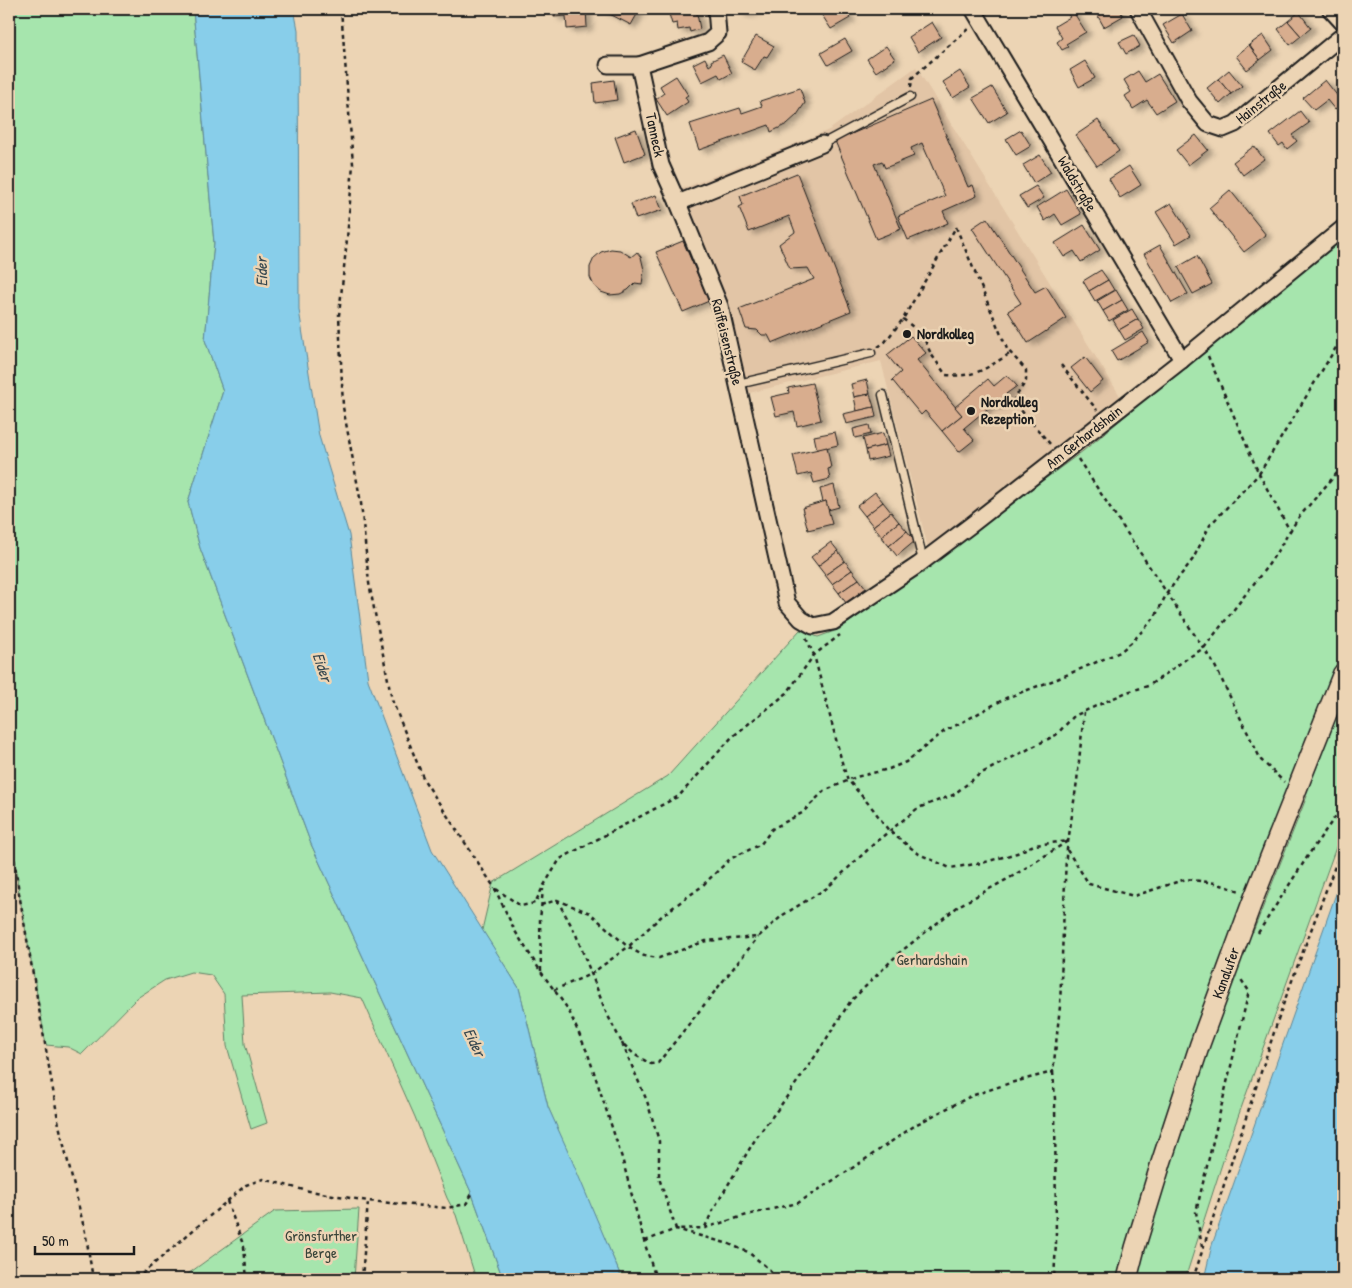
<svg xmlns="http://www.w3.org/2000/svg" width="1352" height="1288" viewBox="0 0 1352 1288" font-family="'Patrick Hand',sans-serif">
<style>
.built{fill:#e2c5a6}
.green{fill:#a6e5ad;stroke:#618064;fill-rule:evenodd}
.water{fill:#88ceea;stroke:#5d8798}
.building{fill:#d8ad8e;stroke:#1c1c1c;filter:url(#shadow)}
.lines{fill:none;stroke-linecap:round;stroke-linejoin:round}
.service-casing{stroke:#1c1c1c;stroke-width:11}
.minor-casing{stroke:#1c1c1c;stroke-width:19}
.tertiary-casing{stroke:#1c1c1c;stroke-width:22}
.path{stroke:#1c1c1c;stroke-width:2.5;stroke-dasharray:4 4;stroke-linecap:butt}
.service{stroke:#ecd4b4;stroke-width:8}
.minor{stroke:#ecd4b4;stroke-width:15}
.tertiary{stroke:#ecd4b4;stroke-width:19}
.poi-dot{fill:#1c1c1c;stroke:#ecd4b4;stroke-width:2}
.labels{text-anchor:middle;stroke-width:5;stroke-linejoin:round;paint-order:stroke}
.street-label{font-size:15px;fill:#1c1c1c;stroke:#ecd4b4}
.poi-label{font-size:15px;font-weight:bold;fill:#1c1c1c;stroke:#ecd4b4;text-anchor:start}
.park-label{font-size:15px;fill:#384439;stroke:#ecd4b4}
.water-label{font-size:16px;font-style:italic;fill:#374850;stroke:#ecd4b4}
</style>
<defs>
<filter id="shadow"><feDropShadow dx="5.5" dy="3" stdDeviation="2.5" flood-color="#0004"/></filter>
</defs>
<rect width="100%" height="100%" fill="#ecd4b4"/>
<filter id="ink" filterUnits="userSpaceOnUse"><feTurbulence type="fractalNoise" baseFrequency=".02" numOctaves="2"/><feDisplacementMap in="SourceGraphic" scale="10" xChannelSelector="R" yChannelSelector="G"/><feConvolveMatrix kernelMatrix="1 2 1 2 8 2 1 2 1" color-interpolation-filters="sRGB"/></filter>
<g filter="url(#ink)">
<path class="built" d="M916,67L1122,399L929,552L881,361L749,393L724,306L679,190L829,130Z"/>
<g class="green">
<path d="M9,9H193L214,243L205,340L223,391L188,502L200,548L311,844L472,1194L503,1279H476L456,1215L447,1198L415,1117L362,998L330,992L242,995L245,1044L267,1123L251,1129L227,1046L224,994L211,975L191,972L165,980L137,998L82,1054L68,1047L46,1045L19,893L9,820Z"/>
<path d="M1343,236V828L1231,1136L1185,1279H622L548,1107L519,988L482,930L493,883L668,776L800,630L818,637L840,629L1083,451ZM1303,794L1307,796L1253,932L1250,930Z"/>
<path d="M359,1209L354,1279H181L275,1211Z"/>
</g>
<g class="water">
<path d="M193,9H294L298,30L299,310L319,436L349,535L368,680L432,850L519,988L548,1107L568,1151L622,1279H503L472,1194L311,844L200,548L188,502L223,391L205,340L214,243Z"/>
<path d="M1343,874V1279H1204L1212,1245Z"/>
</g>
<g class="building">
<path d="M553,9H586L587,27L567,29L566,16L554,17Z"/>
<path d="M600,9H640L631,25Z"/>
<path d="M672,9H696L700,29L690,32L689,28L678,30L677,23L672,24L669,14L673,13Z"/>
<path d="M739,9H757L747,14L746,12L742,14Z"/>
<path d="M825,9H844L850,18L831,29L820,12Z"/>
<path d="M1099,9H1119L1123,16L1104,27L1095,11Z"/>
<path d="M1072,10L1086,32L1066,44L1068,47L1062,50L1057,42L1062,38L1055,26L1070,17L1067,13Z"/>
<path d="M1299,12L1311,28L1301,36L1288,21Z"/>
<path d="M1182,14L1192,31L1174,43L1163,25Z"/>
<path d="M1288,21L1301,36L1290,45L1278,29Z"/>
<path d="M932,22L941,37L918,52L909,37Z"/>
<path d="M1134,35L1140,46L1126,54L1119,42Z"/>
<path d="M1263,35L1273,50L1260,60L1249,45Z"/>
<path d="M756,36L774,46L767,57L764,56L755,70L741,62Z"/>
<path d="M845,39L852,51L828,65L821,53Z"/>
<path d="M1249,45L1260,60L1247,70L1236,56Z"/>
<path d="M886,46L895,59L876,72L867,59Z"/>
<path d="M723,55L732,73L721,79L718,74L702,82L693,64L705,58L709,66L712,64L711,61Z"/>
<path d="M1085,61L1095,78L1079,87L1070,70Z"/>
<path d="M1229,70L1242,86L1231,94L1218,79Z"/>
<path d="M960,71L970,87L953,98L943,82Z"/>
<path d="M1138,71L1145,82L1158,74L1175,101L1156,113L1147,100L1133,109L1125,96L1131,92L1124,80Z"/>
<path d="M676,76L688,95L685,97L688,102L667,116L656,99L664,93L660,86Z"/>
<path d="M1218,79L1231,94L1220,104L1207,88Z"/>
<path d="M614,80L617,100L595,103L593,83Z"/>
<path d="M1325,80L1343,103L1335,110L1327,100L1314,110L1303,98Z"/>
<path d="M992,87L1007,112L989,123L973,98Z"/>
<path d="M800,88L805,103L797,115L787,124L771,132L769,125L699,150L690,124L740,108L742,113L762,106L760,101Z"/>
<path d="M931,100L968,187L973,185L977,196L943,211L948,223L908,240L898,216L945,196L922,143L911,148L914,156L885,168L882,161L874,164L901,229L876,239L835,141Z"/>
<path d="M1300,111L1309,123L1292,135L1297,141L1287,149L1283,143L1279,146L1270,134Z"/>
<path d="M1098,120L1119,151L1097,166L1076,135Z"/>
<path d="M636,129L645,154L624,162L615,137Z"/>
<path d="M1021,130L1031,146L1016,155L1006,139Z"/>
<path d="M1196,135L1208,150L1188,165L1176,150Z"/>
<path d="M1254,146L1264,159L1243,175L1233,162Z"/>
<path d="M1040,155L1051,172L1034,183L1023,165Z"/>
<path d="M1129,166L1141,185L1120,198L1109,179Z"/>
<path d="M797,173L851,311L772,343L768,335H762L757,330L746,329L739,309L814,279L808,268L790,269L779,244L795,232L789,216L749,232L739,207L743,205L740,196Z"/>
<path d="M1036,186L1044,198L1027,208L1019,196Z"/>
<path d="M1066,189L1081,214L1062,225L1055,214L1045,221L1037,207Z"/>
<path d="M1230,190L1266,235L1244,252L1209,208Z"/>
<path d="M656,195L662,210L636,219L631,204Z"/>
<path d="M1171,203L1191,235L1176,244L1156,212Z"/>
<path d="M987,218L1035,292L1046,286L1066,318L1028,343L1008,311L1021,303L972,228Z"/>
<path d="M1084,225L1100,250L1081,262L1074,251L1064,257L1055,243Z"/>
<path d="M683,241L709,301L683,312L656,252Z"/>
<path d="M1160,245L1188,294L1172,303L1144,254Z"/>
<path d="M611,249L620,250L631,257L637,252L641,257L644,270L642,284L635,283L628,290L620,294L610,295L601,292L594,286L590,277V267L594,258L601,252Z"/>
<path d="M1197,256L1212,284L1193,294L1178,267Z"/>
<path d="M1101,270L1108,280L1089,291L1083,281Z"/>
<path d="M1108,280L1114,290L1095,301L1089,291Z"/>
<path d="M1116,290L1122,300L1103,311L1097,301Z"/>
<path d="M1122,300L1128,310L1109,321L1103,311Z"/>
<path d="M1132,309L1138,319L1119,330L1113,320Z"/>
<path d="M1138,319L1144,329L1125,340L1119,330Z"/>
<path d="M1143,332L1149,342L1117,361L1111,351Z"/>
<path d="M911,336L926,353L917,360L962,415L942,431L925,411L921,415L892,380L901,372L887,355Z"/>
<path d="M1085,357L1103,381L1090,392L1071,368Z"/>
<path d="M1007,375L1017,386L1006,394L1009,397L996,408L993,404L964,428L974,440L959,452L942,431L962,415L955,407L988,379L994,386Z"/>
<path d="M867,380L870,394L854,397L851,384Z"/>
<path d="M812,383L821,420L797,426L794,412L776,416L771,397L789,393L788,388Z"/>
<path d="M870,394L874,407L857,411L854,397Z"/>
<path d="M874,407L876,417L846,424L843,414Z"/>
<path d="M869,425L871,434L855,438L853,429Z"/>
<path d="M835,432L838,445L817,450L814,436Z"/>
<path d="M883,433L886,445L866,450L863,438Z"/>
<path d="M886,445L889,456L868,461L866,450Z"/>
<path d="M827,447L831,468L828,469L830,479L814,483L811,473L798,476L793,455Z"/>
<path d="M834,485L839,507L828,510L826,501L823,502L820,489Z"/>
<path d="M875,492L883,502L865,516L857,506Z"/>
<path d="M826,501L832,524L808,530L802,508Z"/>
<path d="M883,502L891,512L873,526L865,516Z"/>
<path d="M891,512L899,522L881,536L873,526Z"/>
<path d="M899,522L907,531L889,546L881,536Z"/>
<path d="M907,531L915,541L897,556L889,546Z"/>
<path d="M831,542L838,551L818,566L811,557Z"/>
<path d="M838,551L845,561L825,575L818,566Z"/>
<path d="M845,561L852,570L832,584L825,575Z"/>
<path d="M852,570L859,579L839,593L832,584Z"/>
<path d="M859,579L866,588L846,603L839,593Z"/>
</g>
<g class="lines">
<defs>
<g id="service">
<path d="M822,144L910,97"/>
<path d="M738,384L871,353"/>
<path d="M883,395L923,561"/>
</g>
<g id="minor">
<path d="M973,9L1182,360"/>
<path d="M1138,9L1189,101L1208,124L1223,129L1235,124L1343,35"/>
<path d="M1330,9L1343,23"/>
<path d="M608,65H639"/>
<path d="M822,144L678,203L720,306L787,603L801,619L813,626L833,622L918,565L971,525L1182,360L1343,228"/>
<path d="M678,203L661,165L639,65L708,42L718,33L716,9"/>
</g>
<path id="tertiary" d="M1127,1279L1135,1248L1161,1163L1200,1044L1251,905L1343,673"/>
</defs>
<use href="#service" class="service-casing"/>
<use href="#minor" class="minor-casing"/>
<use href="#tertiary" class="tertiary-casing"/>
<g class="path">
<path d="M341,9L353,164L347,239L339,315L343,407L361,503L369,583L392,700L424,780L494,887L515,931L541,972L568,1009L588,1054L622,1158L644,1241L656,1279"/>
<path d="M911,87L912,78L969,28"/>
<path d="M903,319L922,334L931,354L946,375C976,378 986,368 1011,353"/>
<path d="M878,347L885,342L903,319L956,227L1007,349L1026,370V381L1013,401L1051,445"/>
<path d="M1208,356L1259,474"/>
<path d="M1061,365L1097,410"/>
<path d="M1078,459L1214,664L1261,760L1284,782"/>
<path d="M1259,474L1343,336"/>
<path d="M9,820L19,893L59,1125L86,1236L93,1279"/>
<path d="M1067,850L1089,884L1134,896L1186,879L1215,883L1240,891"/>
<path d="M496,889L521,906L535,903L543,887L560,859L679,796L732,737L787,693L814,655L840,635"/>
<path d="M557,900L575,932L606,1012L622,1043L635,1055L651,1064L658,1063L758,937"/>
<path d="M541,905L557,900L590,913L628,947L644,956L659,958L706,941L758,937L783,915L827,888L877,841L918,808L953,795L980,774L1056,735L1074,716L1127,692L1148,686L1163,676L1186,659L1204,648L1269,564L1299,517L1343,466"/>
<path d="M1258,933L1315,845L1343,806"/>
<path d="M541,971L540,920L543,889"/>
<path d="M554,990L591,974L628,947L664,914L701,887L730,859L761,844L772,829L802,813L824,791L856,777L889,769L906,762L946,730L961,723L1006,698L1057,679L1120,652L1133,641L1155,617L1167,593L1193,559L1210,525L1259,474L1290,531"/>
<path d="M622,1043L647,1101L659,1141V1178L676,1229L705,1228L747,1215L798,1203L857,1165L917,1124L971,1096L1010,1083L1053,1072L1060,1006L1066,856L1077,781L1084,712"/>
<path d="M1053,1072L1055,1099L1056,1243L1054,1279"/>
<path d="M227,1201L244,1247L247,1279"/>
<path d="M705,1227L713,1210L756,1138L781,1105L816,1055L850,1002L899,953L960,905L1013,876L1068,841L1034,845L1017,853L982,863L950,868L919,854L889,831L873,809L848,780L843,766L814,655L806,638"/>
<path d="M645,1241L676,1229L729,1244L748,1252L769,1269L776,1279"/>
<path d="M1202,1247L1196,1212L1249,991L1240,978"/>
<path d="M136,1279L246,1185L263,1179L304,1190L368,1201L447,1208L466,1204L472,1194"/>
<path d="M362,1279L368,1201"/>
<path d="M1193,1279L1284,1002L1343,845"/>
</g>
<use href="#service" class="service"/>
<use href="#minor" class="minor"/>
<use href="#tertiary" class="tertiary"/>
</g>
</g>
<g class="poi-dot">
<circle cx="907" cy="334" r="5"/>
<circle cx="971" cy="411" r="5"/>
</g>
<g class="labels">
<g class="street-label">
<text transform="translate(1261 102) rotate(-39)" y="5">Hainstraße</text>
<text transform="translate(655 135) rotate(78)" y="5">Tanneck</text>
<text transform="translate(1077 184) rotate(59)" y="5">Waldstraße</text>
<text transform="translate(727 342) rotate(76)" y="5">Raiffeisenstraße</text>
<text transform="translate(1084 437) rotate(-38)" y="5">Am Gerhardshain</text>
<text transform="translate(1226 973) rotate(-70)" y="5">Kanalufer</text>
</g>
<g class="poi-label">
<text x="917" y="339">Nordkolleg</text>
<text x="981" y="407">Nordkolleg<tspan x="981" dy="17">Rezeption</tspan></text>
</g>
<g class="park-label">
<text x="932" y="965">Gerhardshain</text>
<text x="321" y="1241">Grönsfurther<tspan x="321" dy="17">Berge</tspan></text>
</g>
<g class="water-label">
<text transform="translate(261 272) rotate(-91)" y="6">Eider</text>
<text transform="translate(323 667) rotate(71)" y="6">Eider</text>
<text transform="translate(475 1042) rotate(64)" y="6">Eider</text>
</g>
</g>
<rect width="1352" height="1288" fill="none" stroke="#ecd4b4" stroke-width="30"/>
<rect x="15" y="15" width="1322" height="1258" fill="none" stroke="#1c1c1c" stroke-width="2" filter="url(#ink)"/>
<path d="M35 1246v8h99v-8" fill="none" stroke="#1c1c1c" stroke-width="2.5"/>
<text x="42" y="1246" font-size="15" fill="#1c1c1c" stroke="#ecd4b4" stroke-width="4" paint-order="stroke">50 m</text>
</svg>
